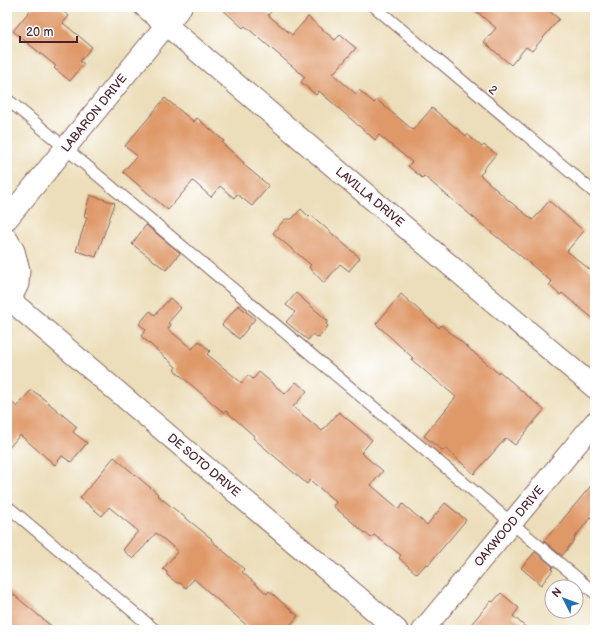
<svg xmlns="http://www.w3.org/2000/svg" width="602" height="637" viewBox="0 0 602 637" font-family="'Balsamiq Sans',sans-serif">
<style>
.building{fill:#df9867}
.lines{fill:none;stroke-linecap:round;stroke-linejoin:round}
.lane-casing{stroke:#83625d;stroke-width:13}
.street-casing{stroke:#83625d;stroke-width:23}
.lane{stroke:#fff;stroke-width:11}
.street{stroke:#fff;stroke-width:21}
.labels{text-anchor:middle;stroke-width:3.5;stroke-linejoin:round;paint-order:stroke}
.street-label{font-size:12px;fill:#4a1f2b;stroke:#fff}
</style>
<rect width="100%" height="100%" fill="#fff"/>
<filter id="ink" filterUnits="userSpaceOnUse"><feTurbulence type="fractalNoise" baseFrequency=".025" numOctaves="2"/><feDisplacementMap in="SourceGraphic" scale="8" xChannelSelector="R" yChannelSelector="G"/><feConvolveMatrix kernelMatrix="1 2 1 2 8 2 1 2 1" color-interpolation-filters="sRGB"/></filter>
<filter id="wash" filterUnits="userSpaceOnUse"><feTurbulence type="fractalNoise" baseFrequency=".012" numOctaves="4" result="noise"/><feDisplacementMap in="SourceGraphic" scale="16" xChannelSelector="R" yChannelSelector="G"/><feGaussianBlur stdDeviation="0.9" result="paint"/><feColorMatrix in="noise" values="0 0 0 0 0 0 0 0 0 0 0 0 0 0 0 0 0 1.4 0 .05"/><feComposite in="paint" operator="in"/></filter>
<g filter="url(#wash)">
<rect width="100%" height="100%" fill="#ecdeba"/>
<g id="blocks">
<g class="building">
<path d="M33,7H58L69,16L63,23L92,47L80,61L84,64L70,81L54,68L56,66L13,31Z"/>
<path d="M220,7H276L268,15L292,35L308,17L335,40L340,35L356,48L333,74L356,94L359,90L374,103L377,100L413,130L432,108L466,136L467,134L482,147L484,145L496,154L483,170L484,171L480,175L508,200L533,220L549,201L584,231L567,251L595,274V320L562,293L560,295L549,285L552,282L498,237V238L424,176L422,178L408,166L412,162L379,135L375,140L319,91L316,95L301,82L305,77L245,26L243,28Z"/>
<path d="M471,7H544L559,19L532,51L526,47L511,65L484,42L496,28Z"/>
<path d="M165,98L194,122L197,118L224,141L222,143L244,163L243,164L269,186L252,206L237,194L234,198L220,186L211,197L193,181L168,210L123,172L137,156L125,146Z"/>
<path d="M90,195L115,203L96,257L76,251L87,217L84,216Z"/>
<path d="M301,209L309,217L311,215L360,258L349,271L340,264L324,283L309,267L311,265L273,233L285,219H292Z"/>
<path d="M146,225L180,253L166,270L132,244Z"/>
<path d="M296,293L328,321L326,324L328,326L318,338L313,334L308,340L286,322L295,312L286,305Z"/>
<path d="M401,294L439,328L441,325L498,373L499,371L544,410L515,445L506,438L474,474L445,448L443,451L424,436L456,397L412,360L413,358L376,324Z"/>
<path d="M170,298L181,308L168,323L171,325L168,329L192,349L199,341L210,351L207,354L242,383L248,375L253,379L259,372L285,394L296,382L307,391L293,407L322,431L339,412L372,440L361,453L383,471L371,485L399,509L403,504L427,525L445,503L466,520L428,565L426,564L417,574L399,558L401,555L374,535L371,538L333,506L336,502L310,480L307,484L253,438L254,436L226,411L224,413L174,370L176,367L141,336L146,330L139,324L150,311L155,315Z"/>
<path d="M238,305L255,319L239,339L222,325Z"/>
<path d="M31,390L39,395L77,427L73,432L87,443L71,462L62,456L55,465L20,435L7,450V398L17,407Z"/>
<path d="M114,457L158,494L157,495L212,539L211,540L244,569L242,572L267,594L269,591L298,616L286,630H252L194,579L186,588L180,583H177L167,575V572L163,569L178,551L156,533L133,559L123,550L138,531L109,507L102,516L80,498Z"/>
<path d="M595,481V512L574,538L575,539L562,556L544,541L558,525Z"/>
<path d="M535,552L553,567L551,569L553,570L541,585L521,568Z"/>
<path d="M7,589L38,615L56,630H7Z"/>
<path d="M501,593L519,608L513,616L529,630H466L491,601L493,602Z"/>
</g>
</g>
</g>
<g filter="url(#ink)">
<use href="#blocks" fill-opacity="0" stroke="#83625d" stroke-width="1"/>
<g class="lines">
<defs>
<g id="lane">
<path d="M375,7L595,193"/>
<path d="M7,99L595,593"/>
<path d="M7,506L155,630"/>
</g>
<g id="street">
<path d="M145,7L595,388"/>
<path d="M7,219L181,7"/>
<path d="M7,239L14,251L19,270L18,284L10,300L7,303"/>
<path d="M10,300L397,630"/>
<path d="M423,630L595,422"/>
</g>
</defs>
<use href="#lane" class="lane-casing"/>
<use href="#street" class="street-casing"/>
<use href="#lane" class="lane"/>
<use href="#street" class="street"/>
</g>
</g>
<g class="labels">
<g class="street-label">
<text transform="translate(493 90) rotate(40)" y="4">2</text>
<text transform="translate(94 113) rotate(-51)" y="4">LABARON DRIVE</text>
<text transform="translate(370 197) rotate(40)" y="4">LAVILLA DRIVE</text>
<text transform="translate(204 465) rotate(40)" y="4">DE SOTO DRIVE</text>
<text transform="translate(509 526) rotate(-50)" y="4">OAKWOOD DRIVE</text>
</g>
</g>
<rect width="602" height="637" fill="none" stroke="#fff" stroke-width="24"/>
<g transform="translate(564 599) rotate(312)"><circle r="19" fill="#ffffff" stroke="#b7a5aa"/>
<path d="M0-3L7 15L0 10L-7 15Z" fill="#1f6fb2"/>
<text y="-6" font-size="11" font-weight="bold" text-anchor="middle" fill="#4a1f2b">N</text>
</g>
<path d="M20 36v6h57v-6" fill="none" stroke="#4a1f2b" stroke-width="2"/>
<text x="26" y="36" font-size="12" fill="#4a1f2b" stroke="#ffffff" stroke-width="3" paint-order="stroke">20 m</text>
</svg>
